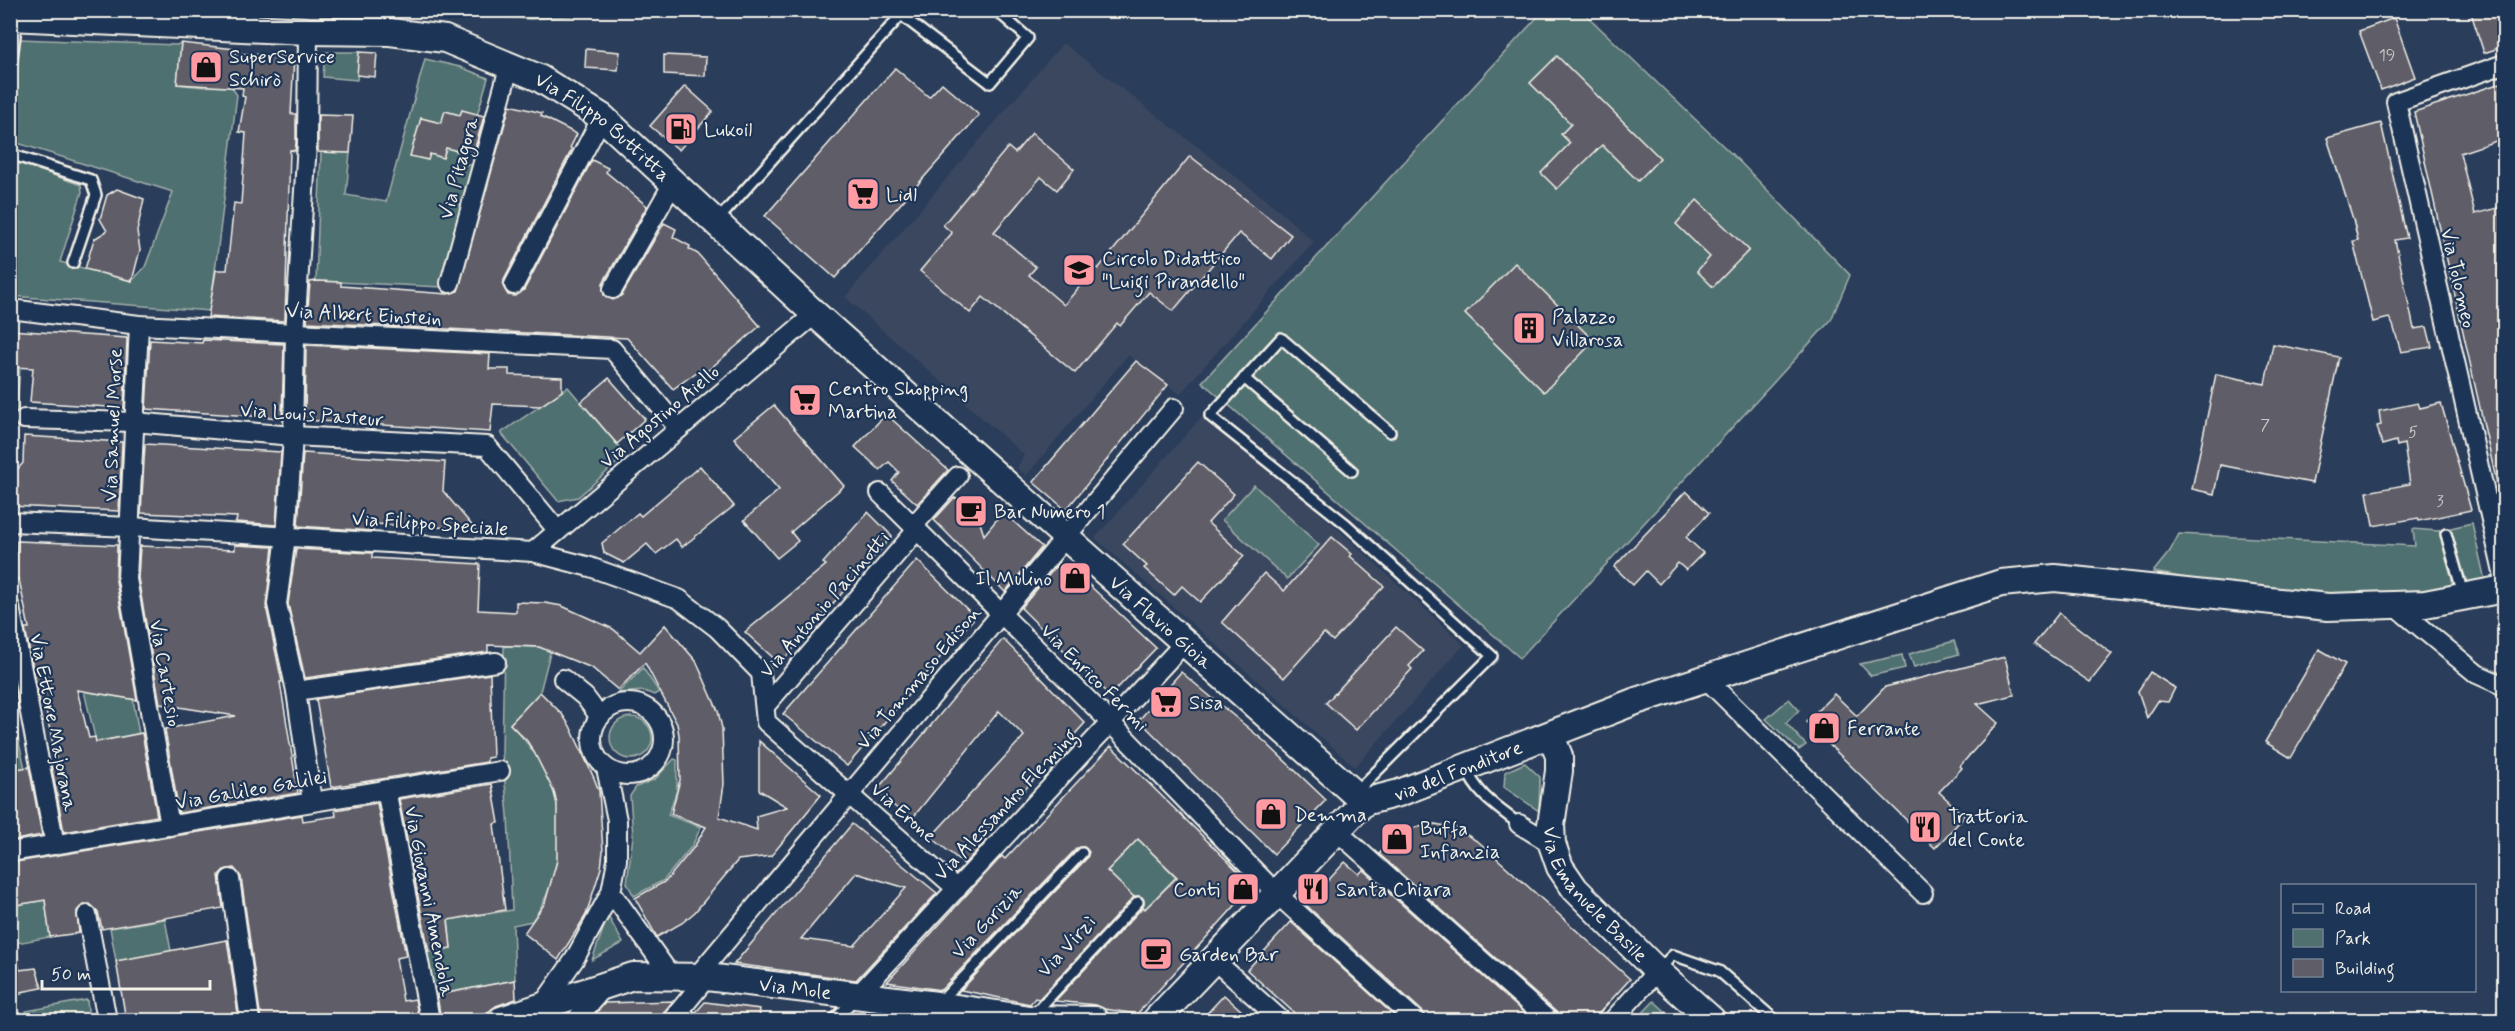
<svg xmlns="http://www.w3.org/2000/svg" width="2515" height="1031" viewBox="0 0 2515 1031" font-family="Mynerve,sans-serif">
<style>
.built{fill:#3a475e}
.green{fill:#50706f;stroke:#a2b0ac;stroke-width:1.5}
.building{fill:#5e5d68;stroke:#f4f1e8;stroke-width:1.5;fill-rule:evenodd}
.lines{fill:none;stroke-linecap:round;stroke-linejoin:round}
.lane-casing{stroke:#f4f1e8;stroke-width:14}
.street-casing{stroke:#f4f1e8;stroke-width:22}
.secondary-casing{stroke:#f4f1e8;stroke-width:30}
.lane{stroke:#1d3557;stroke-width:9}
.street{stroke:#1d3557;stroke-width:18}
.secondary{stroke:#1d3557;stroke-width:26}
.labels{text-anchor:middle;stroke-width:4.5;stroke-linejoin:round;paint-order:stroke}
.number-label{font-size:16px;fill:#ceccc8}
.poi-label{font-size:20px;fill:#f4f1e8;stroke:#1d3557;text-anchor:start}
.street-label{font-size:20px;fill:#f4f1e8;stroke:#1d3557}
</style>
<rect width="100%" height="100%" fill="#2a3d5a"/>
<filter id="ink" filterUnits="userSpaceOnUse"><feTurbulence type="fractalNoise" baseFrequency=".0167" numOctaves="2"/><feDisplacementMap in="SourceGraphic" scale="12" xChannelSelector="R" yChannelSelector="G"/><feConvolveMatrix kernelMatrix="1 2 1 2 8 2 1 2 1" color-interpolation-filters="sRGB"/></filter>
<g filter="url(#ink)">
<g class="built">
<path d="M1063,43L1274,206L1314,242L1180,394L1128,355L1026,476L1017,468L1024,455L845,297Z"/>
<path d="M1204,414L1329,521L1464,645L1355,767L1095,538Z"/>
</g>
<g class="green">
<path d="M405,11H633L531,19Z"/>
<path d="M1543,11H1582L1741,163L1850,275L1831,320L1520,658L1202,382Z"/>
<path d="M19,39L177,45L181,43L177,84L204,87L205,84L231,86L237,95L210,311L11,296V160L81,185L82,192L60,262L132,281L145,267L173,192L11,141V96Z"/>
<path d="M325,52H359L357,80L323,77Z"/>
<path d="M425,59L460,67L488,78L463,163L476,167L442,287L316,281L321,152L350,153L346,195L386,202Z"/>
<path d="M10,367L20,368L12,474H10Z"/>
<path d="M568,387L626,455L578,497L558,501L501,433Z"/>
<path d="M1254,485L1319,545L1287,579L1222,520Z"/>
<path d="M2472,523L2486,585L2468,584L2464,574L2452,577V587L2450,592L2368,599L2226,585L2153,572L2170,551L2179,534L2415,546L2413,529L2438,531Z"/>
<path d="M1954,641L1959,654L1914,667L1909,654Z"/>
<path d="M504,646L539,647L551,649L540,692L510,724C529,743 546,767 554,793C567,833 556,888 532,921L513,925L515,980L435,995L427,952L451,948L448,920L512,910L508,815L502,752Z"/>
<path d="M1902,655L1905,668L1871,676L1860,664Z"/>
<path d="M643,668L659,692L654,695L644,691L618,693Z"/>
<path d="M84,691L133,699L139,734L96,742Z"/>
<path d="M1789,699L1799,710L1786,723L1806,745L1799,750L1766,719Z"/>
<path d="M10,705L25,768L11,770Z"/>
<circle cx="631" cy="738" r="21"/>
<path d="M674,759L677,760V790L668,815L701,827L692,846L664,880L634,896L627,883L633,836L630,796L636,787L655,779Z"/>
<path d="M1525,763L1540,777L1539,811L1504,787L1505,772Z"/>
<path d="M1138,839L1176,877L1145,909L1107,871Z"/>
<path d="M45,900L50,937L16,943L23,994L14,996L10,962V906Z"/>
<path d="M608,916L623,943L592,960Z"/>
<path d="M165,919L171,951L116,961L110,928Z"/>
<path d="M87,1000L89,1020H27L26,1011Z"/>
<path d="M1654,1001L1675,1020H1636Z"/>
</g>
<g class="building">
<path d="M2470,10H2505V46L2484,53Z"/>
<path d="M2394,18L2415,77L2381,90L2359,31Z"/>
<path d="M181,43L235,49L234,53L294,57L291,114H296V143L295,151L290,150L285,321L208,317L216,270H227L234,203L241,204L246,133L239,132L245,97L242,96L243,88L177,84Z"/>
<path d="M586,49L620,52L618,70L585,68Z"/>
<path d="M359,52L377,53L375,77L357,75Z"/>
<path d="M664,55L706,57L705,76L664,74Z"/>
<path d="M1557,56L1660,158L1638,181L1602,145L1557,189L1541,173L1570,143L1561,134L1571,124L1530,83Z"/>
<path d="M895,68L929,97L942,83L979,115L835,278L765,216Z"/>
<path d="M2501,83L2505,94V138L2460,153L2475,214L2505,206V483L2497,484L2414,112Z"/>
<path d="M685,86L713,111L679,150L650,126Z"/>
<path d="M510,105L542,113L541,116L577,134L570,148L572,149L504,280L503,286L508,295L515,296L524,290L592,160L608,168L606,172L647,206L603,283L604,295L613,300L622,295L664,223L676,229L673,237L690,246L689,249L698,254L760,326L705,373L701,369L673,389L627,338L307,322L310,282L316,281L341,282V286L448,294L458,291Z"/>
<path d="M462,110L484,116L473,155L446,148L443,158L430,154L428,160L410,156L421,118L441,123L445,111L460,115Z"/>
<path d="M318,115L353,116L350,153L318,152Z"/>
<path d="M2381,123L2407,238L2395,240L2414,329L2427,327L2432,347L2401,352L2393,325L2389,318L2373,322L2353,241L2358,240L2353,219L2327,138Z"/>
<path d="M1032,133L1074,169L1057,190L1041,177L994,232L1036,267L1029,275L1064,305L1096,267L1098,269L1190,156L1291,235L1272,259L1239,233L1173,311L1149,292L1120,326L1117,323L1075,373L983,297L970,313L920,271L952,233L943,225L1008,147L1015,153Z"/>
<path d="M117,189L144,199L137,231L140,250L132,281L85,269L94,239L107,231L100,219L107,195Z"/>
<path d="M1697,200L1749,250L1713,287L1697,271L1710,257L1676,224Z"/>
<path d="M1515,263L1594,341L1544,392L1465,314Z"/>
<path d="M10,330L127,338L124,408L30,402L33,368L10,367Z"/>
<path d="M150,340L202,343L203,340L284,344L282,418L146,409Z"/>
<path d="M2273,344L2339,357L2312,483L2220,465L2214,494L2192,489L2216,374L2265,384Z"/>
<path d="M306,345L490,354L489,369H509V375L562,377V391L540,406L493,404L490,432L305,420Z"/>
<path d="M1136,361L1168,385L1066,510L1033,482Z"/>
<path d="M609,378L645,419L617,444L581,402Z"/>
<path d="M2418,403L2420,408L2441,403L2471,510L2419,521L2418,518L2373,526L2367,492L2410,484L2404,444L2397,446L2396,441L2382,445L2377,426L2381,425L2379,411Z"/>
<path d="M774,405L844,486L791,532L798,541L777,558L744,520L779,490L734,438Z"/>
<path d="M886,414L948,470L917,504L892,481L899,472L889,462L880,470L855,447Z"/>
<path d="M24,436L122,442L119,511L10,506V478L23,463Z"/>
<path d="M145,444L281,452L276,525L236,522L237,517L141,513Z"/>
<path d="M303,453L445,462L443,491L475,529L373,524V531L298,526Z"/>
<path d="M1198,462L1234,494L1208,523L1244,556L1200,602L1182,586L1174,595L1144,568L1147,566L1123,544Z"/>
<path d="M700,466L734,506L682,547L676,539L656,554L647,544L624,563L604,553L602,543L638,513L641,516Z"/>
<path d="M1686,491L1709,513L1686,537L1703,553L1686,570L1678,563L1659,584L1646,571L1633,585L1614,567Z"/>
<path d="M954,498L972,499L984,535L1003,512L1042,547L1005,592L934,520Z"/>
<path d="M868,512L892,536L780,664L745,632L826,565L823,563Z"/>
<path d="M1332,537L1352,554L1350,556L1384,586L1333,641L1324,633L1284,678L1222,622L1264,573L1284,591Z"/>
<path d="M17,541L117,545L116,581L137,700L77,690L89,738L95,737L96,742L142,733L157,816L64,832L51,764L57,763L44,702L40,703L25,628H29L19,579H15Z"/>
<path d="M235,545L273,547L266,606L282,682H280L298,793L179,813L165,729L236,716L160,704L138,578L140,546L235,550Z"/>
<path d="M296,549L372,553V558L480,564L478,610L516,612V602L545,603L562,606L613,629L640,652L665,625L696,661L718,711L722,728L724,784L719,817L757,830L756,816L787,807L759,790V741L821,795L771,856L738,860L695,912L682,923L657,937L635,898L666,881L694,847L706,827L671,814L680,780L679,735L677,724L666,703L645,663L618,690L592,668L539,647L488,645V652L305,678L288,604Z"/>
<path d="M917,560L975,617L847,766L783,714Z"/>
<path d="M1059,563L1065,568L1068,565L1156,648L1110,696L1021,608Z"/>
<path d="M2059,613L2112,654L2090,682L2034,644Z"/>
<path d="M1396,627L1423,651L1409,666L1412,669L1356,730L1326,703Z"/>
<path d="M1003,639L1085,723L982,837L986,841L964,864L931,837L1024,736L999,711L911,820L876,791Z"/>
<path d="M2319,649L2345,664L2291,758L2265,742Z"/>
<path d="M2005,657L2014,695L1977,704L1998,723L1960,766L1962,768L1939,792L1965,816L1935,848L1806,722L1834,694L1857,716L1885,687Z"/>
<path d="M1181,672L1264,741L1326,800L1274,854L1139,720Z"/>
<path d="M2150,672L2175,688L2168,702L2158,701L2147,718L2138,691Z"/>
<path d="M490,674L493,757L487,758V762L331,787L316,699Z"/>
<path d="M540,692L562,714L570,726L594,778L599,791L603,851L601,868L586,915L558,960L524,933L545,903L557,861V804L554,792L534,752L527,741L510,724Z"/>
<path d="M1111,746L1253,886L1137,1014L1104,1009L1096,1005L1055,1001L1143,907L1145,909L1177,877L1138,839L1107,871L1134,897L1039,999L1035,998L1030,1004L961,990L1087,858L1089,852L1084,847L1077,848L941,990L887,982L1002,856L1005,859Z"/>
<path d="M29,767L42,835L10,841V770Z"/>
<path d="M492,784L499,823L494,824L505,910L448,920L451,948L429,952L399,799Z"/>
<path d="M377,803L406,956L396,958L403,1001L415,999L419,1020H261L241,877L234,868L224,870L219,875L223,908L102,929L98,912L90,904H84L77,911L79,933L50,937L45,900L10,906V863L302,815L303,821L336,816L335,810Z"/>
<path d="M852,824L937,893L856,980L734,964ZM856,873L906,888L854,946L801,939Z"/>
<path d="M1435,824L1456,828L1480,843L1630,979L1593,1020H1559L1556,1012L1379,854L1392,841L1413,828Z"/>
<path d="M1345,862L1359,874L1363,870L1532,1020H1426L1423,1012L1306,905Z"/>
<path d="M1291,922L1399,1020H1302L1247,970Z"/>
<path d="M227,940L239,1020H126L116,961Z"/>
<path d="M36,968L42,988L10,994V971Z"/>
<path d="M515,980L516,999L496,1006L489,1012L467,1020H441L437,995Z"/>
<path d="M1224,995L1252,1020H1201Z"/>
<path d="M673,1001L663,1013L661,1020H590L605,1003Z"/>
<path d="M705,1002L760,1009L759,1020H702L696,1012Z"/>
</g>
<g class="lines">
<defs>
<g id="lane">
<path d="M901,15L990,83L1028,38L996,10"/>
<path d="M10,73L17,20"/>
<path d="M10,154L91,180L96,195L73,263"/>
<path d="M717,221L901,15L928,10"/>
<path d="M1244,378L1352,471"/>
<path d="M2446,534L2463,594"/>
<path d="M1466,768C1477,795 1497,807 1519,824"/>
<path d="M1356,792L1492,656L1346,524L1210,416L1281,338L1390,432"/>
<path d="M1658,970L1673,955L1719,971L1775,1020"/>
<path d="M941,1001L1082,853"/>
<path d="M682,1009L695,1020"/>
<path d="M1033,1015L1138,902"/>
<path d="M834,1020L854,1000"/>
</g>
<g id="street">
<path d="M308,31L307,143L295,334L293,436L286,536L277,604L296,691L312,801"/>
<path d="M2504,64L2396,102L2504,577"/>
<path d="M450,283L510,64"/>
<path d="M514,285L602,117"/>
<path d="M613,289L673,183"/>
<path d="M10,309L139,325L612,349L679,429"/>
<path d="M139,325L127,579L170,826"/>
<path d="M24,419L134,422L293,436L487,446L558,531"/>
<path d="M880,493L1105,717L1277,894L1415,1020"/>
<path d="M10,522L131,527L533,552L590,567L679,599L717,628L761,673L766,722L957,889"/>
<path d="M913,526L958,476"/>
<path d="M533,552L815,314"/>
<path d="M2394,605L2477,674L2504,686"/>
<path d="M10,607L55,845"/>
<path d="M563,679L585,697L600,717"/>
<path d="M1706,679L1923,893"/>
<path d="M296,691L496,662"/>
<circle cx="628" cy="739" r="36"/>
<path d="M765,706L917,530"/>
<path d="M606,768L617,820V860L611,892L671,976"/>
<path d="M386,789L430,1020"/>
<path d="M1519,824L1552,844"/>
<path d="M1337,831L1548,1020"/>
<path d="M10,852L500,771"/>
<path d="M230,879L250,1020"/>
<path d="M87,915L107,1020"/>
<path d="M1214,960L1281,1020"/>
<path d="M697,976L1174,408"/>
<path d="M857,996L1185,642"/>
<path d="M541,1007L574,960L611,892"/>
<path d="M576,1020L604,987"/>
<path d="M672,1020L707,977"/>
<path d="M1613,1020L1657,971"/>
</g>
<g id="secondary">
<path id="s1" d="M10,17L308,31L390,32L445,39L539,78L602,117L815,314L1364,802"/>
<path id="s2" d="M1551,736L1559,756V771L1551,825L1552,844L1560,867L1575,889L1657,971L1712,1020"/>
<path id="s3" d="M1364,802L1399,793L1636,701L2001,583L2055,578L2328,607L2425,604L2504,589"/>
<path id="s4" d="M501,1020L633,976L707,977L937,1005L1029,1019L1095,1020"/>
<path d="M1156,1020L1364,802"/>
</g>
</defs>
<use href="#lane" class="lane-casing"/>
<use href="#street" class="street-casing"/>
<use href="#secondary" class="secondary-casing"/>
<use href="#lane" class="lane"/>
<use href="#street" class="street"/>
<use href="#secondary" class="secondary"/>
</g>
</g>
<defs>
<symbol id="shop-square" viewBox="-11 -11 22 22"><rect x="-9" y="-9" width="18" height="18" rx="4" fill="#ff9aa2" stroke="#1d3557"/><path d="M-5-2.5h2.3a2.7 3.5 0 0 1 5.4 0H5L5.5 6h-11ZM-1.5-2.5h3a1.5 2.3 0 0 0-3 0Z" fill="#111"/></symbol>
<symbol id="fuel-square" viewBox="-11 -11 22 22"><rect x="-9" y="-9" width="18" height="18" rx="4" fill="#ff9aa2" stroke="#1d3557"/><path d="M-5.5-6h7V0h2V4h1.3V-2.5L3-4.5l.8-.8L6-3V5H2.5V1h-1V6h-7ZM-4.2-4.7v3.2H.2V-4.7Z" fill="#111"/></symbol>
<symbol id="supermarket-square" viewBox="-11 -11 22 22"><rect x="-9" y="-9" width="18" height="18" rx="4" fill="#ff9aa2" stroke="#1d3557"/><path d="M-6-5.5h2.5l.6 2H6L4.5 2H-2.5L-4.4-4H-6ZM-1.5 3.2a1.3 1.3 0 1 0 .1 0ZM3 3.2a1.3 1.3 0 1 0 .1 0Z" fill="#111"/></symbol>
<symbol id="school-square" viewBox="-11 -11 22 22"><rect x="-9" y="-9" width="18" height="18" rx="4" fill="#ff9aa2" stroke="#1d3557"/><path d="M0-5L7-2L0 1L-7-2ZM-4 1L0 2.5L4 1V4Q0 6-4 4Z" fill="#111"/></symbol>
<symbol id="building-square" viewBox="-11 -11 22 22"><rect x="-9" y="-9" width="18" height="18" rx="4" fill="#ff9aa2" stroke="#1d3557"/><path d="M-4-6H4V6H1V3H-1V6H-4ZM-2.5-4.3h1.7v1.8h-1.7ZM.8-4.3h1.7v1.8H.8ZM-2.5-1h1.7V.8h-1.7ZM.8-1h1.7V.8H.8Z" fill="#111"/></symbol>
<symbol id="cafe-square" viewBox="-11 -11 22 22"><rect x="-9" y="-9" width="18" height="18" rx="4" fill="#ff9aa2" stroke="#1d3557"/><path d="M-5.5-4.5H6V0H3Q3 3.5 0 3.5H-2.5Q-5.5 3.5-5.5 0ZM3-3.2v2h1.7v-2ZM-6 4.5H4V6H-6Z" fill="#111"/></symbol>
<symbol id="restaurant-square" viewBox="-11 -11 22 22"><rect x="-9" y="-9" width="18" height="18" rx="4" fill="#ff9aa2" stroke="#1d3557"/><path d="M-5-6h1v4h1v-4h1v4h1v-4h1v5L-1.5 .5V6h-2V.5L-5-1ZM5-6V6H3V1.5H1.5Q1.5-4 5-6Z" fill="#111"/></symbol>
</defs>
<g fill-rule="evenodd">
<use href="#shop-square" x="187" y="48" width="38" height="38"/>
<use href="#fuel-square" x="662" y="110" width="38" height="38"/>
<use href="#supermarket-square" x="844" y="175" width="38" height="38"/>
<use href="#school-square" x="1060" y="251" width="38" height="38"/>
<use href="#building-square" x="1510" y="309" width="38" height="38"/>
<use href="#supermarket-square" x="786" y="381" width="38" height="38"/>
<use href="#cafe-square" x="952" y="492" width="38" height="38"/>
<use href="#shop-square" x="1056" y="559" width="38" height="38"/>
<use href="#supermarket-square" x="1147" y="683" width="38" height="38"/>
<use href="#shop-square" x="1805" y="709" width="38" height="38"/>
<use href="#shop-square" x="1252" y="795" width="38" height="38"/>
<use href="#restaurant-square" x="1906" y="808" width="38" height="38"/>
<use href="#shop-square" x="1378" y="820" width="38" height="38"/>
<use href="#shop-square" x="1224" y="870" width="38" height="38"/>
<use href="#restaurant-square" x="1294" y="870" width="38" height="38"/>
<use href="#cafe-square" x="1137" y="935" width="38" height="38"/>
</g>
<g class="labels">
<g class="number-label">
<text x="2387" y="60">19</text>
<text x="2265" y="430">7</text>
<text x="2413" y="437">5</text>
<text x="2440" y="506">3</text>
</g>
<g class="poi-label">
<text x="229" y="63">SuperService<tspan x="229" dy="23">Schirò</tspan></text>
<text x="704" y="136">Lukoil</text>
<text x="886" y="201">Lidl</text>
<text x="1102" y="265">Circolo Didattico<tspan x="1102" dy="23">"Luigi Pirandello"</tspan></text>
<text x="1552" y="323">Palazzo<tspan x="1552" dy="23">Villarosa</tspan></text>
<text x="828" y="395">Centro Shopping<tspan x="828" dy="23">Martina</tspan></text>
<text x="994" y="518">Bar Numero 1</text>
<text x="1052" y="585" text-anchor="end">Il Mulino</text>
<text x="1189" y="709">Sisa</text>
<text x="1847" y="735">Ferrante</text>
<text x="1294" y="821">Demma</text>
<text x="1948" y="823">Trattoria<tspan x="1948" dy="23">del Conte</tspan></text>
<text x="1420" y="835">Buffa<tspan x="1420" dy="23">Infanzia</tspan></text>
<text x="1220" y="896" text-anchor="end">Conti</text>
<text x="1336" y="896">Santa Chiara</text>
<text x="1179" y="961">Garden Bar</text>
</g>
<g class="street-label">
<text dy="7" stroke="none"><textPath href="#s1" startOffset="618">Via Filippo Buttitta</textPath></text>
<text transform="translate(458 168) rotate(-75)" y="7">Via Pitagora</text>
<text transform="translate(2459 278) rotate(77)" y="7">Via Tolomeo</text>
<text transform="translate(364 314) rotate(3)" y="7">Via Albert Einstein</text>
<text transform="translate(312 414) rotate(4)" y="7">Via Louis Pasteur</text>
<text transform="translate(659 416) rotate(-40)" y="7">Via Agostino Aiello</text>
<text transform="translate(112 425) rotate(-88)" y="7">Via Samuel Morse</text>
<text transform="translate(430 523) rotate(4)" y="7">Via Filippo Speciale</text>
<text transform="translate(824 604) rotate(-49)" y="7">Via Antonio Pacinotti</text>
<text dy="7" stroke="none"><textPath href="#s1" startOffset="1365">Via Flavio Gioia</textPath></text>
<text transform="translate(166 673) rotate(80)" y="7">Via Cartesio</text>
<text transform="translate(918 677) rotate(-50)" y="7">Via Tommaso Edison</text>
<text transform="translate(1095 677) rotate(45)" y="7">Via Enrico Fermi</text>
<text transform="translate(54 722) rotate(79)" y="7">Via Ettore Majorana</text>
<text dy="7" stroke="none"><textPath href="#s3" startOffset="99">via del Fonditore</textPath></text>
<text transform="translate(251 789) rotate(-10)" y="7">Via Galileo Galilei</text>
<text transform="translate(1005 804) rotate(-47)" y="7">Via Alessandro Fleming</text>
<text transform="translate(904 812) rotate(41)" y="7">Via Erone</text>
<text dy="7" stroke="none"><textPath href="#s2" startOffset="176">Via Emanuele Basile</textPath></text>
<text transform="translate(430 901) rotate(79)" y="7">Via Giovanni Amendola</text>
<text transform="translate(986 921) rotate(-47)" y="7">Via Gorizia</text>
<text transform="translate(1066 946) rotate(-47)" y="7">Via Virzì</text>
<text dy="7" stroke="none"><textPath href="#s4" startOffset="302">Via Mole</textPath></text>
</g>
</g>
<rect width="2515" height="1031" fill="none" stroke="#1d3557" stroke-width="36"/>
<rect x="18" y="18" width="2479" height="995" fill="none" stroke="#f4f1e8" stroke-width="2" filter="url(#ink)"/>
<rect x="2281" y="884" width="195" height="108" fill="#1d3557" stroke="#738091" stroke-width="1.5"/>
<rect x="2293" y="904" width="30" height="9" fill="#1d3557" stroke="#738091" stroke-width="1.5"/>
<text x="2335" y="914" font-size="18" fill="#f4f1e8">Road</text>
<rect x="2293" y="929" width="30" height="18" fill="#50706f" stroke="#738091" stroke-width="1.5"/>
<text x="2335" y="944" font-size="18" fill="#f4f1e8">Park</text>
<rect x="2293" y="959" width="30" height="18" fill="#5e5d68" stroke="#738091" stroke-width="1.5"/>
<text x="2335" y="974" font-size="18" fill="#f4f1e8">Building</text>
<path d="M42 980v9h168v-9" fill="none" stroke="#f4f1e8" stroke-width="3"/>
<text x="51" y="980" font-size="18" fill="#f4f1e8" stroke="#1d3557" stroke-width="4.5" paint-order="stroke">50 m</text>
</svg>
